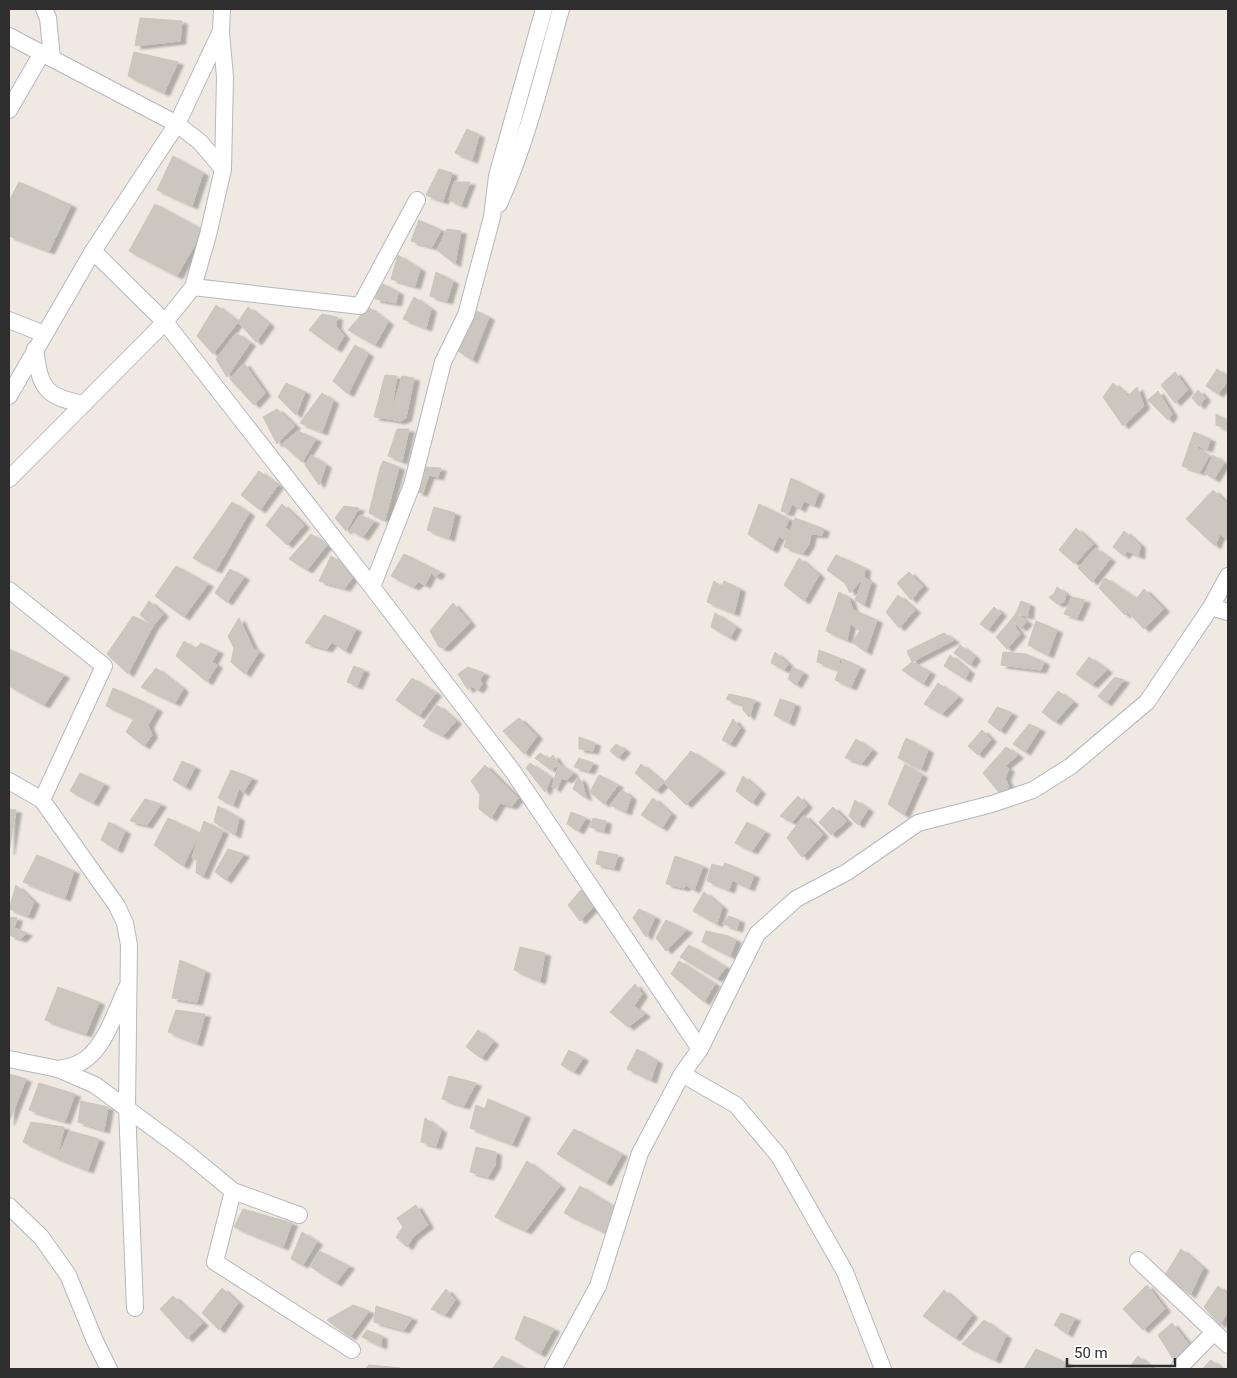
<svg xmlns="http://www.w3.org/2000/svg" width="1237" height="1378" viewBox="0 0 1237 1378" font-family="Roboto,sans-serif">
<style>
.building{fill:#cbc7bf;stroke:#cbc5ba;filter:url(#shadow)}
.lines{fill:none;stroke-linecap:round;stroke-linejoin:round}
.minor-casing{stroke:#b4b7c1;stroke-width:18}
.minor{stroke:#fff;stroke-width:16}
</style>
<defs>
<filter id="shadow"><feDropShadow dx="5.5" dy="3" stdDeviation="1" flood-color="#0004"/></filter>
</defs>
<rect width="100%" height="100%" fill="#efe9e1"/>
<g class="building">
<path d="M140,18L182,21L180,41L135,46Z"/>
<path d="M134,52L178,62L164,93L128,76Z"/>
<path d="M467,129L479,135L472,160L455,153Z"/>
<path d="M173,156L203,173L192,206L157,190Z"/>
<path d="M439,169L452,173L443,201L426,195Z"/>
<path d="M19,182L71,205L49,251L9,236V201Z"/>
<path d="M454,182H470L461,205L449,200Z"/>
<path d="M155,204L203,230L177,276L129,251Z"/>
<path d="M419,220L441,230L432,247L411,241Z"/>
<path d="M447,229L461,231L455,264L437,250Z"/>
<path d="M398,255L420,269L415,286L391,279Z"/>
<path d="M436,272L453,281L447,301L430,296Z"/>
<path d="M381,283L398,292L396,303L375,299Z"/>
<path d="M414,297L431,309L426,328L403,319Z"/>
<path d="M216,305L238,322L213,354L197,336Z"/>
<path d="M248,307L269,324L256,342L238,322Z"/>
<path d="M368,307L388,322L375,345L348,330Z"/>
<path d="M474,310L489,317L472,360L458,351Z"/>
<path d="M322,314L337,317L336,326L344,336L336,349L309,330Z"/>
<path d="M236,333L250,343L227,377L216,359Z"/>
<path d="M355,345L368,354L348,394L333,381Z"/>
<path d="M244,363L265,393L254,405L230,379Z"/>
<path d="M1217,369L1228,377V381L1218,394L1206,386Z"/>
<path d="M1175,372L1188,390L1175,403L1161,385Z"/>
<path d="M385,375L397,376L390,419L374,417Z"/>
<path d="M402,376L414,378L406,418L400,421L390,419Z"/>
<path d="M286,383L305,392L296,415L278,397Z"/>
<path d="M1113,383L1128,396L1137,387L1144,406L1123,426L1103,397Z"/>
<path d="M1198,390L1205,398L1199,406L1192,398Z"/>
<path d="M1158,391L1172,414L1168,420L1148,400Z"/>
<path d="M322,393L333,401L322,432L300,423Z"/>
<path d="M277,409L295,426L277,444L263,417Z"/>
<path d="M1216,414L1228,421V430L1216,425Z"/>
<path d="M397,429H409L402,461L388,456Z"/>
<path d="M298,431L316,439L302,462L282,444Z"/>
<path d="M1194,432L1210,439L1207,449L1190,443Z"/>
<path d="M1190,443L1209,456L1200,472L1182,466Z"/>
<path d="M311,455L326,465L319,485L305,465Z"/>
<path d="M1213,455L1224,463L1214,479L1205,473Z"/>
<path d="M383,461L399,467L385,520L369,513L380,468Z"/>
<path d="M424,467L441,468L438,477L429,475L422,493L417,492Z"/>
<path d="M259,471L278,485L260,510L241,495Z"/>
<path d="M791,478L819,492L814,505L804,501L800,509L792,504L788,513L781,511Z"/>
<path d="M1213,490L1228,504V541L1220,534L1215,546L1186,519Z"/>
<path d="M232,502L249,513L216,570L193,558Z"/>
<path d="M282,504L304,525L287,545L266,525Z"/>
<path d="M759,504L789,519L785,528L789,530L785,540L779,536L772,550L748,534Z"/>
<path d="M344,506L359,508L346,531L335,518Z"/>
<path d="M434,507L455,513L449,538L427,530Z"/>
<path d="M360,515L374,521L363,537L350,530Z"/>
<path d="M795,518L824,529L822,535L811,534L809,544L803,553L784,547Z"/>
<path d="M1076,528L1093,544L1075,564L1059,550Z"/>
<path d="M1124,531L1140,545L1139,556L1127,551L1124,556L1113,547Z"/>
<path d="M311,534L327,545L307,570L289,559Z"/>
<path d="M1095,548L1110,559L1092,582L1078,568Z"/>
<path d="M404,554L440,572L436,577L431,573L425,585L419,582L414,587L405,583L391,576Z"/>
<path d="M836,555L865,568L864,577L850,593L845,583L827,570Z"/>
<path d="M331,556L345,565L352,578L345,588L319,581Z"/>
<path d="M799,558L819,575L804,601L784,585Z"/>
<path d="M176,566L208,584L184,617L155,596Z"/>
<path d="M230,569L244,577L227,602L215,593Z"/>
<path d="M909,572L923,586L911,600L897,583Z"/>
<path d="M864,577L871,582L864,605L855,600Z"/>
<path d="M1105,578L1135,598L1125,615L1099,588Z"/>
<path d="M714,581L722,587L724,581L740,589L734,613L707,602Z"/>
<path d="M1057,587L1066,594L1064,602L1057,604L1049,597L1054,594Z"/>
<path d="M1144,589L1164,609L1144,629L1127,611Z"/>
<path d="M839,592L849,598L853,610L847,640L826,631Z"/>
<path d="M898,595L915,610L899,628L886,612Z"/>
<path d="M1072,597L1085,600L1077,618L1064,614Z"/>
<path d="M149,601L163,614L153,626L140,615Z"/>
<path d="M1021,601L1029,604L1028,616L1016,613Z"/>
<path d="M453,603L470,623L445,648L439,647L430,631Z"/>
<path d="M994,607L1001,613L988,630L980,624Z"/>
<path d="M853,610L877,620L866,652L852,642L860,631L850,623Z"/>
<path d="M715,613L736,627L730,638L711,627Z"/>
<path d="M1016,613L1027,622L1021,628L1011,620Z"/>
<path d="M324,615L356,629L345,651L332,642L327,649L305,643Z"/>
<path d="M133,616L153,626L128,674L107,654Z"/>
<path d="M239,618L253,648L259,652L245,674L231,662L234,648L228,636Z"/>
<path d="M1011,620L1020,634L1007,649L996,637Z"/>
<path d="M1036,621L1057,630L1048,655L1028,645Z"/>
<path d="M944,633L954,640L912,662L907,651Z"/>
<path d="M184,641L195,649L201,643L218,651L212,662L217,665L207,682L176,656Z"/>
<path d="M960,645L975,657L970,665L954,653Z"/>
<path d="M9,649L64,675L44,705L9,686Z"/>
<path d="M819,650L839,658V670L817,662Z"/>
<path d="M775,652L788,664L784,670L771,663Z"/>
<path d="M1003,652L1026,654L1044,662L1041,670L1001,665Z"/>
<path d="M950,655L969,671L965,679L944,666Z"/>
<path d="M1089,657L1107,670L1092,685L1076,674Z"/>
<path d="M843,659L860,667L851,687L835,680Z"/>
<path d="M912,662L930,672L923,684L902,670Z"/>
<path d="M354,666L364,670L357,686L347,682Z"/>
<path d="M468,667L484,673L480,680L482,684L478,690L471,686L468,690L458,674Z"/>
<path d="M793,667L803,673L796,685L788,679Z"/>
<path d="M156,668L183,689L175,703L141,687Z"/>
<path d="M1115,677L1124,680L1106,703L1098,696Z"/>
<path d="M412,678L436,693L419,716L396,700Z"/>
<path d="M938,683L958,697L942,714L924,704Z"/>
<path d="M113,688L144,702L133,718L106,706Z"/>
<path d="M1058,691L1073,702L1055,722L1042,712Z"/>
<path d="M729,694L743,697L741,704L726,699Z"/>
<path d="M743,697L755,700L749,717L743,710Z"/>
<path d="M780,699L795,704L789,723L774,715Z"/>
<path d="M144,702L157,709L148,725L152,735L144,746L126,732Z"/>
<path d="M437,705L456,721L443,736L423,726Z"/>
<path d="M997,707L1012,713L1000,731L988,722Z"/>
<path d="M519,718L537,736L524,754L503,731Z"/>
<path d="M733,719L740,728L730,744L722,740Z"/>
<path d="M1029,724L1040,729L1025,752L1013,744Z"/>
<path d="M982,730L991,739L978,755L968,746Z"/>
<path d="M579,737L595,743L593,751L579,749Z"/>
<path d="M906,738L928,750L921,769L898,758Z"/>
<path d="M856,739L872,750L862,763L845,758Z"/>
<path d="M616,744L625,750L618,758L610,751Z"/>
<path d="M1006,747L1018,755L1005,766L1009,769L1005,778L1009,787L1001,795L983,773Z"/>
<path d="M691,751L720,770L686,805L664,783Z"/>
<path d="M540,753L549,759L553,755L559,764L551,770L535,758Z"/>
<path d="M579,758L593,763L589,771L574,767Z"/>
<path d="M182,761L195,767L185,787L173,780Z"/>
<path d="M530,763L551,778L545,792L526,768Z"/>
<path d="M559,764L573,773L567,780L562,778L555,789L552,787Z"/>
<path d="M641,764L664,783L656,791L635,773Z"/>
<path d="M905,764L922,775L904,815L888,804Z"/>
<path d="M485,765L518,798L512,806L500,803L491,818L479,809L480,795L471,781Z"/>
<path d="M231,770L252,778L243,793L239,788L233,805L218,798Z"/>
<path d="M80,773L104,784L93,803L70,791Z"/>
<path d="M599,775L618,785L604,804L590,792Z"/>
<path d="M743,776L760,791L752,803L736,791Z"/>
<path d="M578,777L582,782L586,798L573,789Z"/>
<path d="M622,790L631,797L626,812L610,805Z"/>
<path d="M798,796L807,805L792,822L780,816Z"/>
<path d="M653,798L671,814L662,828L641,815Z"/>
<path d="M145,799L161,804L147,825L130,821Z"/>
<path d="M855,800L868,809L858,825L849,816Z"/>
<path d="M218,806L239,818L235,835L214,822Z"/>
<path d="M833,807L847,821L831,835L819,822Z"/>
<path d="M9,809L16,810L9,852Z"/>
<path d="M571,812L586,818L578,831L567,824Z"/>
<path d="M804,815L823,834L802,857L787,838Z"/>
<path d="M168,818L200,833L183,866L154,845Z"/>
<path d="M593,818L606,821L604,831L590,827Z"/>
<path d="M204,821L223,831L203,876L196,873L197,860L192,858Z"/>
<path d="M109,822L125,831L117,850L101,840Z"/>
<path d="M747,822L765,832L752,851L735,843Z"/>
<path d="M228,849L244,854L226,880L215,872Z"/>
<path d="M599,851L618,855L614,868L596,864Z"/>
<path d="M37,855L74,871L65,898L23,882Z"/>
<path d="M675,856L703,866L694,890L686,885L684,888L666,884Z"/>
<path d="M725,863L754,875L749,888L732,880L729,890L707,881L712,864L723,867Z"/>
<path d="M16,885L34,902L28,916L9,909Z"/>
<path d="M581,890L595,905L580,921L568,905Z"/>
<path d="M704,892L722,907L717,924L693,911Z"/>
<path d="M639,909L655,917L646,937L633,918Z"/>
<path d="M729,916L739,920L737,929L723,924Z"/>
<path d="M9,917L17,918L14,928L27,933L21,939L9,935Z"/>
<path d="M666,920L687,930L666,951L656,938Z"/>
<path d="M706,931L728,936L736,940L730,956L702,942Z"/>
<path d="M689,945L726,967L717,979L680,957Z"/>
<path d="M520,947L545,953L540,981L514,970Z"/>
<path d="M180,960L205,971L197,1002L172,998Z"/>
<path d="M679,961L715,984L704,1002L671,974Z"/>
<path d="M635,984L642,994L634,1006L645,1014L628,1027L610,1012Z"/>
<path d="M58,987L99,1002L86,1034L45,1020Z"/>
<path d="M176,1010L205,1014L197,1043L168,1032Z"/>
<path d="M478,1030L493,1042L481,1058L466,1047Z"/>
<path d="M637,1049L657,1061L651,1080L627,1069Z"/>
<path d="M569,1050L583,1058L574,1072L561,1065Z"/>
<path d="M9,1074L26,1079L9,1122Z"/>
<path d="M449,1076L476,1083L464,1106L442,1099Z"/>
<path d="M39,1083L75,1094L65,1121L29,1110Z"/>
<path d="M488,1099L525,1115L512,1144L470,1128L476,1105L485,1109Z"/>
<path d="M81,1101L108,1107L104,1130L78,1122Z"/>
<path d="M425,1118L441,1130L436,1146L421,1142Z"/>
<path d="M31,1122L64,1127L57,1158L23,1142Z"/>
<path d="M574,1129L622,1154L606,1183L557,1154Z"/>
<path d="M70,1131L99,1139L88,1170L57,1158Z"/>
<path d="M476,1147L496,1152L495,1165L488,1177L470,1172Z"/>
<path d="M527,1161L560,1186L526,1231L495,1217Z"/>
<path d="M580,1186L618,1209L604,1232L564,1213Z"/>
<path d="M416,1205L428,1225L413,1237L407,1247L396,1237L403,1227L397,1218Z"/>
<path d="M243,1209L292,1223L283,1247L234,1227Z"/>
<path d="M302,1232L317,1242L303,1265L291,1259Z"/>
<path d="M1181,1249L1203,1268L1190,1295L1165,1275Z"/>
<path d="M319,1251L349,1266L336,1283L311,1267Z"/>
<path d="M1147,1285L1165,1309L1143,1330L1123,1309Z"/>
<path d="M1218,1286L1228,1295V1311L1220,1325L1204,1307Z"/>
<path d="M222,1288L238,1303L219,1330L202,1313Z"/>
<path d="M446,1289L455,1300L445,1315L431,1309Z"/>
<path d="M944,1290L972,1315L955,1338L923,1316Z"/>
<path d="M173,1296L203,1323L187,1339L160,1309Z"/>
<path d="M353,1305L369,1311L350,1337L327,1320Z"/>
<path d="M376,1306L412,1318L404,1330L374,1322Z"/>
<path d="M1061,1313L1075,1318L1067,1334L1054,1325Z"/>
<path d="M524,1316L554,1329L540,1354L515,1339Z"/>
<path d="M984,1320L1006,1336L995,1360L962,1344Z"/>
<path d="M1172,1323L1191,1347L1175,1362L1158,1335Z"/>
<path d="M367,1330L382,1336L381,1346L362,1337Z"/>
<path d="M1036,1349L1067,1363L1062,1369H1024Z"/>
<path d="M502,1356L526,1369H492Z"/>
<path d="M1138,1356L1153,1369H1128Z"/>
<path d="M1211,1360L1222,1369H1202Z"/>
<path d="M369,1365L400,1368L365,1369Z"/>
</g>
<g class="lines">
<defs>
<g id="minor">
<path d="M44,9L48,18L52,58"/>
<path d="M9,36L177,124L200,142L223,169"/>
<path d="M9,110L42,53"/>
<path d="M499,204C527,142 543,74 561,9"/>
<path d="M93,251L165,322L193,287L208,235L223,169L225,77L221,32"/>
<path d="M193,287L360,306L417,200"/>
<path d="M9,320L44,334"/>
<path d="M35,349C40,387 44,397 84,404"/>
<path d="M9,396L93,251L177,124L221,31L222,9"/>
<path d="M9,479L165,322L372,587L514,773L700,1049"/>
<path d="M372,587L412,485L443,362L466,315L492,217L497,176L544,9"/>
<path d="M9,590L104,666L42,800"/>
<path d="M1211,607L1228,612"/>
<path d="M9,781L42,800L117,906L125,923L129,945L127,1107L135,1308"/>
<path d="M9,1059L58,1069L95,1085L187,1153L233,1191L299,1215"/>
<path d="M58,1069C64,1068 71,1067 77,1064C103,1054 115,1013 126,989"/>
<path d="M682,1074L736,1105L779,1156L845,1272L883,1369"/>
<path d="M233,1191L215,1262L352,1350"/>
<path d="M9,1206L41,1237L68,1275L95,1341L109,1369"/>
<path d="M1138,1260L1228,1345"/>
<path d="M553,1369L598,1286L640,1153L682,1074L700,1049L757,934L796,899L847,872L918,823L992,804L1033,790L1071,766L1147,702L1211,607L1228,576"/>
<path d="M1178,1369L1214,1332"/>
</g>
</defs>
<use href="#minor" class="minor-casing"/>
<use href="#minor" class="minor"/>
</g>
<rect width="1237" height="1378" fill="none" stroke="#2e2e2e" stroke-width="20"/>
<path d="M1067 1358v8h108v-8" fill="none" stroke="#2e2e2e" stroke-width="2.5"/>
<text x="1074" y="1358" font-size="15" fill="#2e2e2e" stroke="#ffffff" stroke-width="4" paint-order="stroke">50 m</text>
</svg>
